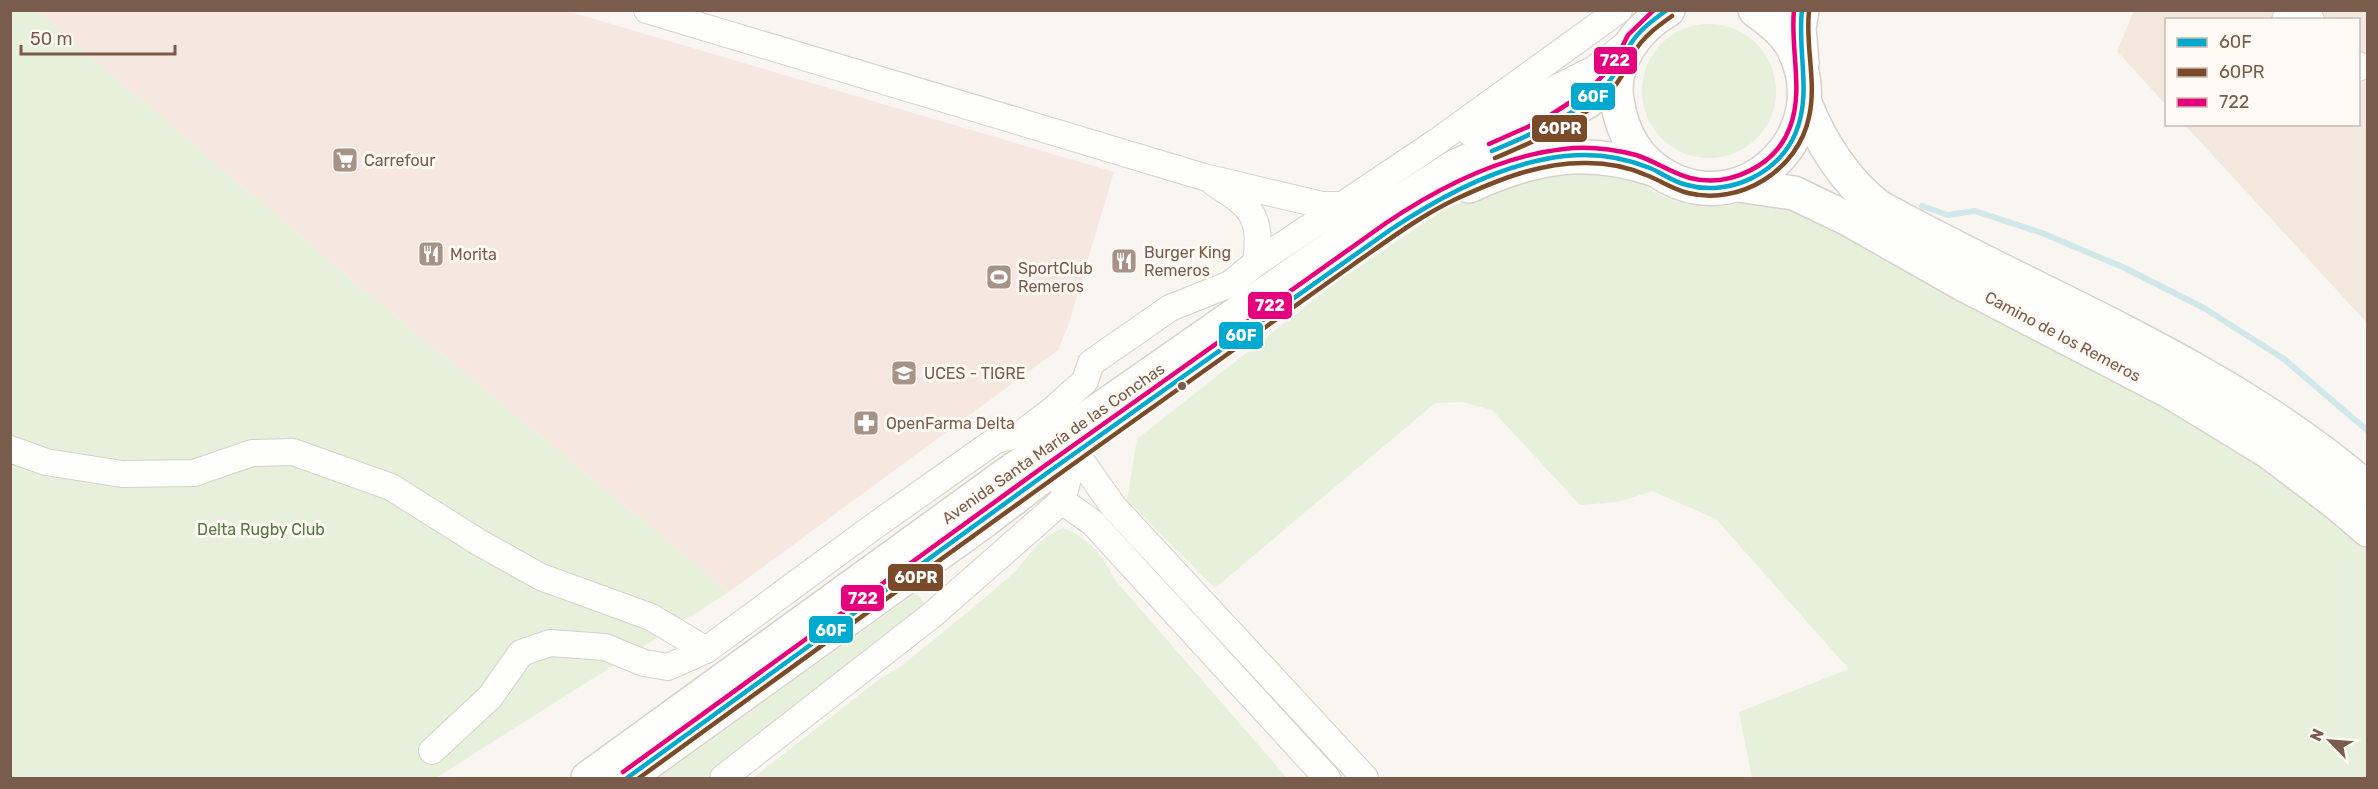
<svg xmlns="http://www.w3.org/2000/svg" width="2378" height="789" viewBox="0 0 2378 789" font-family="Rubik,sans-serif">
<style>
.residential{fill:#f2e8de}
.commercial{fill:#f6e8e1}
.green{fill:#e7f0db}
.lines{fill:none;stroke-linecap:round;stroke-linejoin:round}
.stream{stroke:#d0e8ea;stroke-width:6}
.minor-casing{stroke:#d7d1cb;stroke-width:28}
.secondary-casing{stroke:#d9d2cb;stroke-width:36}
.minor{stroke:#fefefd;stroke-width:26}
.secondary{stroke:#fefefd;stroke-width:33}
.bus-1-casing{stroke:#fffaf3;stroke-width:9}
.bus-2-casing{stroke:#fffaf3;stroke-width:9}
.bus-3-casing{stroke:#fffaf3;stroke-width:9}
.bus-1{stroke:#00a9ce;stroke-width:4.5}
.bus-2{stroke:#7a4b2a;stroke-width:4.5}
.bus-3{stroke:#e5007d;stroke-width:4.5}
.bus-dot{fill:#7a5c4d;stroke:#fffaf3;stroke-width:2}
.labels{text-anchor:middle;stroke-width:6;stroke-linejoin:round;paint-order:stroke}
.poi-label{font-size:16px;fill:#7a5c4d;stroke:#fffaf3;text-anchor:start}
.street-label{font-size:16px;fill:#7a5c4d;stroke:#fffaf3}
.park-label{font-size:16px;fill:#537a41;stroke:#fffaf3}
.line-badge{stroke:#fffaf3;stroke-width:2}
.badge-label{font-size:16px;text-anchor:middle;font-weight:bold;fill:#fff}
</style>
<rect width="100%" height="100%" fill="#f9f5f0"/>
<path class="residential" d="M2134,11H2367V323L2185,125L2358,124V20H2166V105L2117,51Z"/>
<path class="commercial" d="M37,11H567L1114,172L1068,326L1058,350L729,592L371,296Z"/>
<g class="green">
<path d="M10,11H37L371,296L729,592L436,778H11Z"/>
<circle cx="1709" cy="91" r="67"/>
<path d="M1570,165L1638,179L1654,192L1673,201L1703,207L1728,205L1760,198L1840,229L1878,255L1944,292L2027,336L2209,426L2308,496L2367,547V778H1752L1739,712L1849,669L1716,519L1652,491L1618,502L1580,505L1492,410L1462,402L1435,403L1215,588L1127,500L1137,439L1334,284L1445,209L1526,174Z"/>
<path d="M1063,528C1091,540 1102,554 1115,580L1287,778H753L881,678L899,668C935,638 973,609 1009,577C1032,557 1031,542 1063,528Z"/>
<path d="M916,593L926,605L705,778H658Z"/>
</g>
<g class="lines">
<path class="stream" d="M1922,206L1948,215L1975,211L2042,233L2127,269L2204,308L2284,359L2368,431"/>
<defs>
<g id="minor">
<path d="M647,10L1204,177L1322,205H1342"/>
<path d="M2285,20L2294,18L2311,20"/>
<path d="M2358,65V68"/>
<path d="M1469,132L1594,69L1628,43"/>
<path d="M1214,183C1253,208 1262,216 1256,263"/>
<path d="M1070,441L1075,452L1113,506L1365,778"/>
<path d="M10,449L46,462L122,474L194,473L252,453L293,452L391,487L480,543L541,577L651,617L706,650"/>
<path d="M1062,501L1093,523L1327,778"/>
<path d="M432,751L490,697L521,653L550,643L605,647L644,663L668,667L706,650L873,527L996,440L1021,434L1054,409L1085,381L1091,363L1170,308L1230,284L1256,263L1435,143L1619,10"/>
<path d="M723,778L932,615L1062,501L1075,452"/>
</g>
<g id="secondary">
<path d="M1668,10C1637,28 1611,62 1617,100C1622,133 1636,160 1667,177C1749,221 1836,130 1793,48C1785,32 1770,21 1755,10"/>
<path d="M1802,10L1799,28L1802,63"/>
<path d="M1805,103C1820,141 1845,182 1879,207C2043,298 2224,364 2368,489"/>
<path d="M1738,185L1794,193L1850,220L1961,283L2169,391L2269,452L2339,505L2368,530"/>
<path d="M1469,186C1535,156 1583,147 1653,169"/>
<path d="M588,778L1003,477L1374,218L1456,166L1526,136L1588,101L1620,68"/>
<path d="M627,778L984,521L1064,460"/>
</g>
</defs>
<use href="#minor" class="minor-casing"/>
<use href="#secondary" class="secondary-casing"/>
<use href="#minor" class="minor"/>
<use href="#secondary" class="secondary"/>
<defs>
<g id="bus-1">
<path d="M1492,151C1532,134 1576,116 1607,84C1618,72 1622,58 1630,45C1639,30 1653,20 1667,10"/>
<path d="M627,778L1047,473L1390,230C1442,195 1502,163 1565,156C1593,153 1623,157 1650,168C1662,173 1673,182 1687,185C1729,197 1780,173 1796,132C1812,93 1797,51 1802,10"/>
</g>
<g id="bus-2">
<path d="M1495,158C1537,140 1583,122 1614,87C1624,75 1628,64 1635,51C1644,36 1658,26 1672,16"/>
<path d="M639,778C822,646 1003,513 1187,383C1243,343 1298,304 1354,264C1387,241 1420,216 1456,199C1497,180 1541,162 1587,163C1607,163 1628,167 1646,175C1660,180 1672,189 1688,193C1741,206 1798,170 1809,117C1817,82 1805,46 1809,11"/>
</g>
<g id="bus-3">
<path d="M1489,144L1541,121L1588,91L1613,65L1628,35L1654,10"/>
<path d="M623,772L1043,467L1386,223C1438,188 1499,156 1564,149C1588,146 1612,149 1636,155C1655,161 1671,173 1690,178C1729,188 1776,166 1790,127C1804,90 1790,49 1794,10"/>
</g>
</defs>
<use href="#bus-1" class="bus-1-casing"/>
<use href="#bus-2" class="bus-2-casing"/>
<use href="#bus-3" class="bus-3-casing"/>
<use href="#bus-1" class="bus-1"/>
<use href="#bus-2" class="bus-2"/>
<use href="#bus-3" class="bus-3"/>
</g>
<defs>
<symbol id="supermarket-square" viewBox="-11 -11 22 22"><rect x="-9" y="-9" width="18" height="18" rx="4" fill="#a69286" stroke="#fffaf3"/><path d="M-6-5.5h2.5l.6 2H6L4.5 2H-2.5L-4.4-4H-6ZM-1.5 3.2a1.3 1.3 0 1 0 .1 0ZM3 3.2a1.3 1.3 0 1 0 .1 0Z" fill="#fff"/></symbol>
<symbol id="restaurant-square" viewBox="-11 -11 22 22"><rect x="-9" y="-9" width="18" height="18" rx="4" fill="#a69286" stroke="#fffaf3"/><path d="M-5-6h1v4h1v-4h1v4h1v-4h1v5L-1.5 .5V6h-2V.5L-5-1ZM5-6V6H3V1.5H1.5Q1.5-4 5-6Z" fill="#fff"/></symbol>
<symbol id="stadium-square" viewBox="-11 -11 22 22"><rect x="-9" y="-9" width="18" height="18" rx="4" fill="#a69286" stroke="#fffaf3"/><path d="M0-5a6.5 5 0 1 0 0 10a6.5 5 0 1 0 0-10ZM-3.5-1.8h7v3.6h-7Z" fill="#fff"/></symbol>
<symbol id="university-square" viewBox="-11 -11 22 22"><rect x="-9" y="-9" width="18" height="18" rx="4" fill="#a69286" stroke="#fffaf3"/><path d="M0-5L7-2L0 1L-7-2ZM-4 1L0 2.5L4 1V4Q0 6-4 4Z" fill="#fff"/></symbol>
<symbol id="pharmacy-square" viewBox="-11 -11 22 22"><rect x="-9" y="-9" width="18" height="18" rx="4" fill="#a69286" stroke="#fffaf3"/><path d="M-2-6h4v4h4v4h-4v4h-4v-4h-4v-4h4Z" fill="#fff"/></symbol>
</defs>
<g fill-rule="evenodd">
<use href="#supermarket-square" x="330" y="145" width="30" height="30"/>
<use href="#restaurant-square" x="416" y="239" width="30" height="30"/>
<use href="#restaurant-square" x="1109" y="246" width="30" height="30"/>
<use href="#stadium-square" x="984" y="262" width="30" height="30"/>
<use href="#university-square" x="889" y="358" width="30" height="30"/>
<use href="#pharmacy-square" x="851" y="408" width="30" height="30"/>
</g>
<circle class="bus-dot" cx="1182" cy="386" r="5"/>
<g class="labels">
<g class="poi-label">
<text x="364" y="166">Carrefour</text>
<text x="1144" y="258">Burger King<tspan x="1144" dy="18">Remeros</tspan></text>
<text x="450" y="260">Morita</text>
<text x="1018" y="274">SportClub<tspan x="1018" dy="18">Remeros</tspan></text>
<text x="924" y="379">UCES - TIGRE</text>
<text x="886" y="429">OpenFarma Delta</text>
</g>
<g class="street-label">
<text transform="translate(2063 336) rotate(28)" y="6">Camino de los Remeros</text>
<text transform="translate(1053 443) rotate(-35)" y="6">Avenida Santa María de las Conchas</text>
</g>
<g class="park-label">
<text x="261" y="535">Delta Rugby Club</text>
</g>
</g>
<g class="line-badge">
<rect x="1593" y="46" width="45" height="29" rx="6" fill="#e5007d"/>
<rect x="1570" y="82" width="46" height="29" rx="6" fill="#00a9ce"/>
<rect x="1531" y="114" width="57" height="29" rx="6" fill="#7a4b2a"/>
<rect x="1247" y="291" width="46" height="29" rx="6" fill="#e5007d"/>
<rect x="1218" y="321" width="46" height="29" rx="6" fill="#00a9ce"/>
<rect x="887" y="563" width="57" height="29" rx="6" fill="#7a4b2a"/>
<rect x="840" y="584" width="45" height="28" rx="6" fill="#e5007d"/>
<rect x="808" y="615" width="46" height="29" rx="6" fill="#00a9ce"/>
</g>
<g class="badge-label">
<text x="1615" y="66">722</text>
<text x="1593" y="102">60F</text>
<text x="1560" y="134">60PR</text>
<text x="1270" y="311">722</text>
<text x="1241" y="341">60F</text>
<text x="916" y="583">60PR</text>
<text x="863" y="604">722</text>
<text x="831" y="636">60F</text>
</g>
<rect width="2378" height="789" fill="none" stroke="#7a5c4d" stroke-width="24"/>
<rect x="2165" y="18" width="195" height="108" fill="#fffaf3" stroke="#cabbb1" stroke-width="1.5"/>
<rect x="2177" y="38" width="30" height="9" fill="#00a9ce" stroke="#cabbb1" stroke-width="1.5"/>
<text x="2219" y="48" font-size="18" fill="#7a5c4d">60F</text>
<rect x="2177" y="68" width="30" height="9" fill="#7a4b2a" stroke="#cabbb1" stroke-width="1.5"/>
<text x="2219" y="78" font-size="18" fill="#7a5c4d">60PR</text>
<rect x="2177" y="98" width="30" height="9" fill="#e5007d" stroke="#cabbb1" stroke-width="1.5"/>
<text x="2219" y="108" font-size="18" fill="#7a5c4d">722</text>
<g transform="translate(2330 741) rotate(295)" stroke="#fffaf3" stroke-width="4.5" paint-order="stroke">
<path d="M0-4.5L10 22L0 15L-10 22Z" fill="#7a5c4d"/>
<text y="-9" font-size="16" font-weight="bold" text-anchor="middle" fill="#7a5c4d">N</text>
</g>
<path d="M21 45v9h154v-9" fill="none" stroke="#7a5c4d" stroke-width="3"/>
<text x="30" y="45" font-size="18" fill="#7a5c4d" stroke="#fffaf3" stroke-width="4.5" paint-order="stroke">50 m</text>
</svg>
